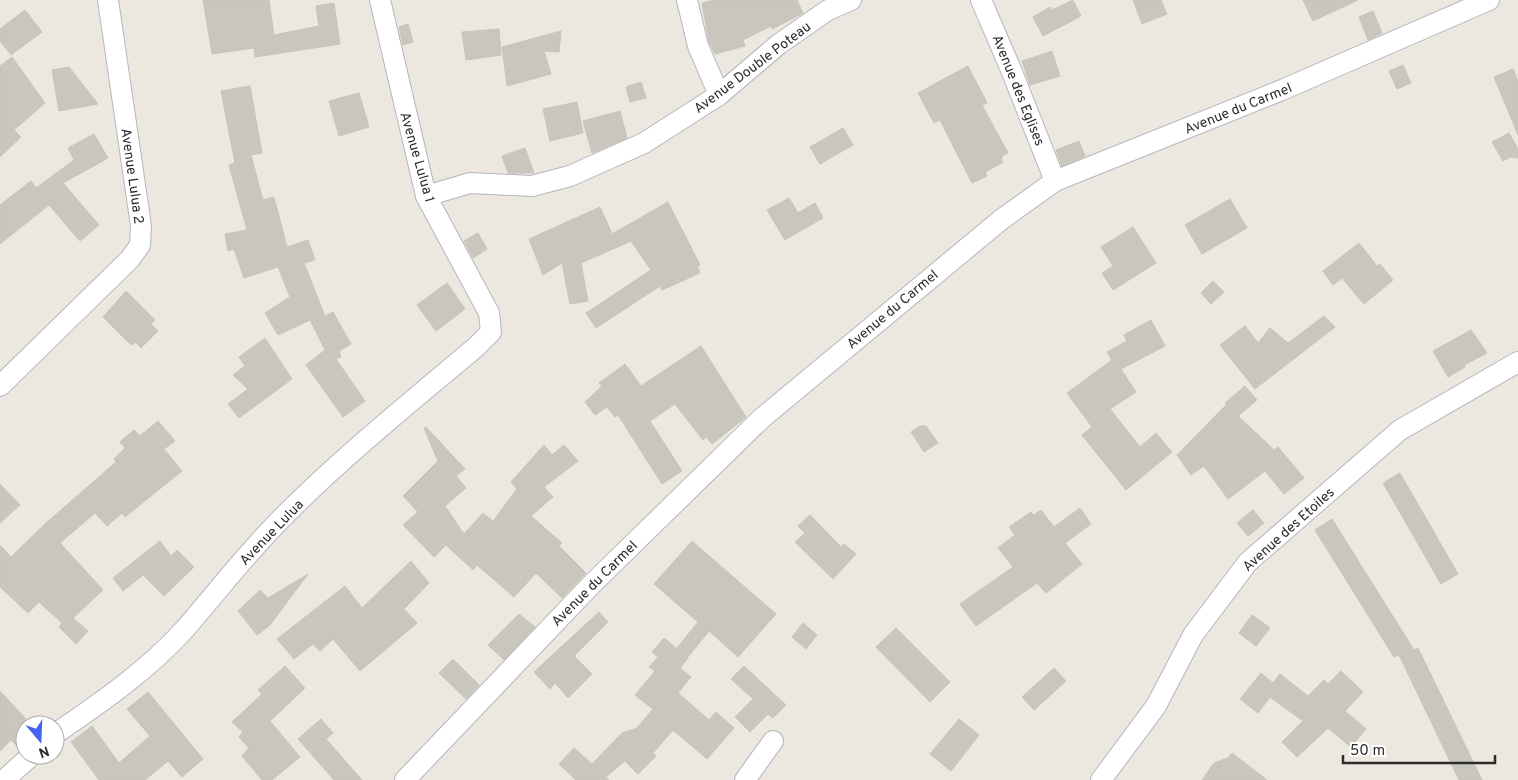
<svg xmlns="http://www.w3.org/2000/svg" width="1518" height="780" viewBox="0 0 1518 780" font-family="Overpass,sans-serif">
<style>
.building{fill:#c9c6be;stroke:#c9c4b9}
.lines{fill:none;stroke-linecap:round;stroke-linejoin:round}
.minor-casing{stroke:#b3b5bf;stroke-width:22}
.minor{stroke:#fff;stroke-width:20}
.labels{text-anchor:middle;stroke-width:4;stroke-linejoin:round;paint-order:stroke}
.street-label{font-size:14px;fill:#2c2c2c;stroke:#fff}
</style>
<rect width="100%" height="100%" fill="#ede8df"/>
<g class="building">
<path d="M203,0H269L274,35L319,26L316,6L334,3L340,44L255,57L254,48L212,54Z"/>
<path d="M715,0H797L803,13L772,29L771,26L743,40L745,46L715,54L709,42L702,3Z"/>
<path d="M1073,0L1081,16L1043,36L1033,17L1050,7L1052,10Z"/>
<path d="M1133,0H1161L1167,14L1142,24Z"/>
<path d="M1303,0H1358L1313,21Z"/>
<path d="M25,10L42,32L11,55L0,41V29Z"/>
<path d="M1373,11L1382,33L1368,40L1359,17Z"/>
<path d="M408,24L413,42L403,45L399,27Z"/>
<path d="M499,29L501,55L466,60L462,32Z"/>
<path d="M561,31L559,52L544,51L551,74L507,86L502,47Z"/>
<path d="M1052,51L1060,76L1030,85L1022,61Z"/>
<path d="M12,57L45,103L14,130L21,137L0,157V66Z"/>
<path d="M1403,65L1411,83L1397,89L1389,71Z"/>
<path d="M968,66L987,103L982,105L1008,153L1002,156V163L985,172L987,176L972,183L940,120L934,123L918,93Z"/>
<path d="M69,67L98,104L59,111L52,70Z"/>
<path d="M1513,69L1518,81V135L1494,77Z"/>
<path d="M641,82L646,98L630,102L626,87Z"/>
<path d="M250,86L262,153L251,155L263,200L274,197L287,247L308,240L315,260L304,263L325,316L333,312L351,344L339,351L341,357L336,359L365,401L343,417L306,365L325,350L310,320L278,335L265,313L290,297L278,267L244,278L234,249L228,251L225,234L247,230L229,165L235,163L221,91Z"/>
<path d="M359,93L369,127L339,136L329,101Z"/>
<path d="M577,102L583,133L550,141L543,109Z"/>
<path d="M620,111L627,138L592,153L583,121Z"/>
<path d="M843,128L853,145L820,164L810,147Z"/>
<path d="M1509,133L1518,149V158L1510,157L1503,161L1492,142Z"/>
<path d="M94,134L108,158L63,183L99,225L80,241L49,205L0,244V205L31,181L36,188L74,160L68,148Z"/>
<path d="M1079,141L1085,156L1062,166L1056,150Z"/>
<path d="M525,148L534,173H508L502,156Z"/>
<path d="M789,198L798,213L815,203L823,218L785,240L767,210Z"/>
<path d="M1230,199L1247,228L1202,254L1185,225Z"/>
<path d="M668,202L700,265L697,266L700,273L662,290L660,286L596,328L586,313L651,270L631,241L581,263L588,301L570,304L562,263L543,275L529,239L600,207L612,234Z"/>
<path d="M1133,227L1156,263L1113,290L1102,273L1113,266L1101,247Z"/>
<path d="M478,233L487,249L473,258L464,241Z"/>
<path d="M1359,243L1377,266L1380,264L1393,280L1364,304L1342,278L1333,285L1323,271Z"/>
<path d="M1213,281L1224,292L1211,304L1201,293Z"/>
<path d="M447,283L465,309L436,331L417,305Z"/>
<path d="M126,291L155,320L151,324L158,331L141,348L136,342L131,345L103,317Z"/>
<path d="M1324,316L1335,327L1255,389L1220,345L1245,326L1258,343L1270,328L1288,343Z"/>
<path d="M1151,320L1165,346L1121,369L1136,392L1110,409L1140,447L1156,433L1172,452L1126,490L1082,435L1092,427L1067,393L1112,360L1107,352L1127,341L1124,335Z"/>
<path d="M1471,330L1487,353L1464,365L1465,367L1448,377L1433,351Z"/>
<path d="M265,338L292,379L239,418L228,404L248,389L233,375L245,366L239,357Z"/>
<path d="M701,346L746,417L712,444L706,437L703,440L675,404L650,421L682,471L662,484L618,415L615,417L607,407L595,415L585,402L602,386L599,383L625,364L641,386Z"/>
<path d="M1245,386L1257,400L1238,416L1274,450L1278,447L1304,478L1284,494L1265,471L1228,499L1204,466L1191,475L1177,455L1226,405L1225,403Z"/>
<path d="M158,421L175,441L164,449L182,471L125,517L122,513L107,526L95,513L60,543L103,590L73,618L88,631L76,644L59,627L62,623L39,602L28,613L0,587V545L11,557L46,523L116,462L114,459L125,448L120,442L134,430L140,436Z"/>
<path d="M920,426H926L938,443L924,452L911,432Z"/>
<path d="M426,427L465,469L456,476L466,488L445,506L464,534L483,513L493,521L517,489L511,482L544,445L552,455L564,445L578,461L544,487L553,497L531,516L562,543L559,546L586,573L562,598L536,573L514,597L477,565L473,570L446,545L434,557L403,525L418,512L403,496L438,461L424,428Z"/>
<path d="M1400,473L1458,574L1441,584L1383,483Z"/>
<path d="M0,484L20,505L0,523Z"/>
<path d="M1080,508L1091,524L1065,543L1082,564L1046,593L1037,583L976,626L960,604L1013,567L998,548L1015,535L1009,527L1031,512L1034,515L1041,510L1054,527Z"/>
<path d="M1253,510L1264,523L1248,536L1237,523Z"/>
<path d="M810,515L841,547L844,544L856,554L833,579L795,542L805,533L798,526Z"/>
<path d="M1332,519L1414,650L1418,648L1482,780H1459L1399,655L1394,657L1315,530Z"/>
<path d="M160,541L171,556L177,550L194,567L164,596L143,575L123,591L113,578Z"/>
<path d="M692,541L776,614L738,657L709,631L688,657L677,648L698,622L654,584Z"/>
<path d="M411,561L429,583L404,609L417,623L360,671L333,639L320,651L313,644L294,659L277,639L345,586L362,608Z"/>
<path d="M308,574L270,625L257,635L238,611L260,590L268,598Z"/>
<path d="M599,612L608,622L574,656L592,674L568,698L555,683L550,689L534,672Z"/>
<path d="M519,614L535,627L504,660L488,645Z"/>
<path d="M1252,615L1270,628L1256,646L1239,633Z"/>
<path d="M803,623L817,635L806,649L792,637Z"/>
<path d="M896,628L950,682L930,702L876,647Z"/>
<path d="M664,638L688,658L680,668L691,677L678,693L709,720L716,712L734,728L707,759L673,730L653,753L656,756L638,774L625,761L606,777L609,780H576L559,764L574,748L592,764L622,733L637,728L653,709L635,695L655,671L649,667L658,657L652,652Z"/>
<path d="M453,659L479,685L466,699L439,673Z"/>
<path d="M285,666L305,688L270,721L300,757L272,780H262L242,756L249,748L239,737L243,732L232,722L262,694L258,690Z"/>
<path d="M744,666L786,705L773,718L768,714L750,732L735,717L753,699L731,679Z"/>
<path d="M1054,668L1066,681L1034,710L1022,697Z"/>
<path d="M1341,671L1363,692L1345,711L1366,729L1351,747L1328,728L1297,757L1282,742L1303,721L1270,697L1258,713L1240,699L1261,673L1273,683L1280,674L1308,696L1324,680L1328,684Z"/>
<path d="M0,691L25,718V746L20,749L11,740L0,751Z"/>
<path d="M148,692L203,759L182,777L168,761L145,780H99L71,742L92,726L119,763L150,736L127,709Z"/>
<path d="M321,719L333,733L326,739L362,780H334L298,739Z"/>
<path d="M959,719L979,735L951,771L930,754Z"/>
<path d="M1232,753L1267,780H1202L1214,763L1228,758Z"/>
</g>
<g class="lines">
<defs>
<g id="minor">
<path d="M687,0L698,46L719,95"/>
<path d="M981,0L1012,72L1055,181"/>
<path d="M426,196L470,183L532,186L570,176L644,143L719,95L779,44L828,10L851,0"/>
<path d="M0,386L130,259L140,245L141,226L108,0"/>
<path d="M55,734C100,703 147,671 184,630C218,591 249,550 286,514C346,454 412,401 476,347L491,332L489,313L426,196L380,0"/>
<path d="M4,780L32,755"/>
<path d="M405,780L592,584L762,418L1002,219L1055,181L1282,90L1489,0"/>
<path d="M745,780L773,741"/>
<path d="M1101,780L1156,706L1193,635L1248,562L1400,430L1518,362"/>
</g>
</defs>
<use href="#minor" class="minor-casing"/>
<use href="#minor" class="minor"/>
</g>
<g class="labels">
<g class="street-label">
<text transform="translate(752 67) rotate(-37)" y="5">Avenue Double Poteau</text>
<text transform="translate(1019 90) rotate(68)" y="5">Avenue des Eglises</text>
<text transform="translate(1238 108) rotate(-22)" y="5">Avenue du Carmel</text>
<text transform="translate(418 157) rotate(74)" y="5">Avenue Lulua 1</text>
<text transform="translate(133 176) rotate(82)" y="5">Avenue Lulua 2</text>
<text transform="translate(892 309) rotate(-40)" y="5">Avenue du Carmel</text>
<text transform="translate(1288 529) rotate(-42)" y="5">Avenue des Etoiles</text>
<text transform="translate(271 532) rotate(-46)" y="5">Avenue Lulua</text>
<text transform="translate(594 583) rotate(-45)" y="5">Avenue du Carmel</text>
</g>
</g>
<g transform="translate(40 740) rotate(161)"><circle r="24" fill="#ffffff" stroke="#ababab"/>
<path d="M0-4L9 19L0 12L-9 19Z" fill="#4662f3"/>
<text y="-8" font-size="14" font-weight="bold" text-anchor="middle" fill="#2c2c2c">N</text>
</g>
<path d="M1343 755v8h152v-8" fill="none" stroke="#2c2c2c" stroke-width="2.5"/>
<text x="1350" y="755" font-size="15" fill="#2c2c2c" stroke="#ffffff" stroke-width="4" paint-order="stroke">50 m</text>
</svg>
